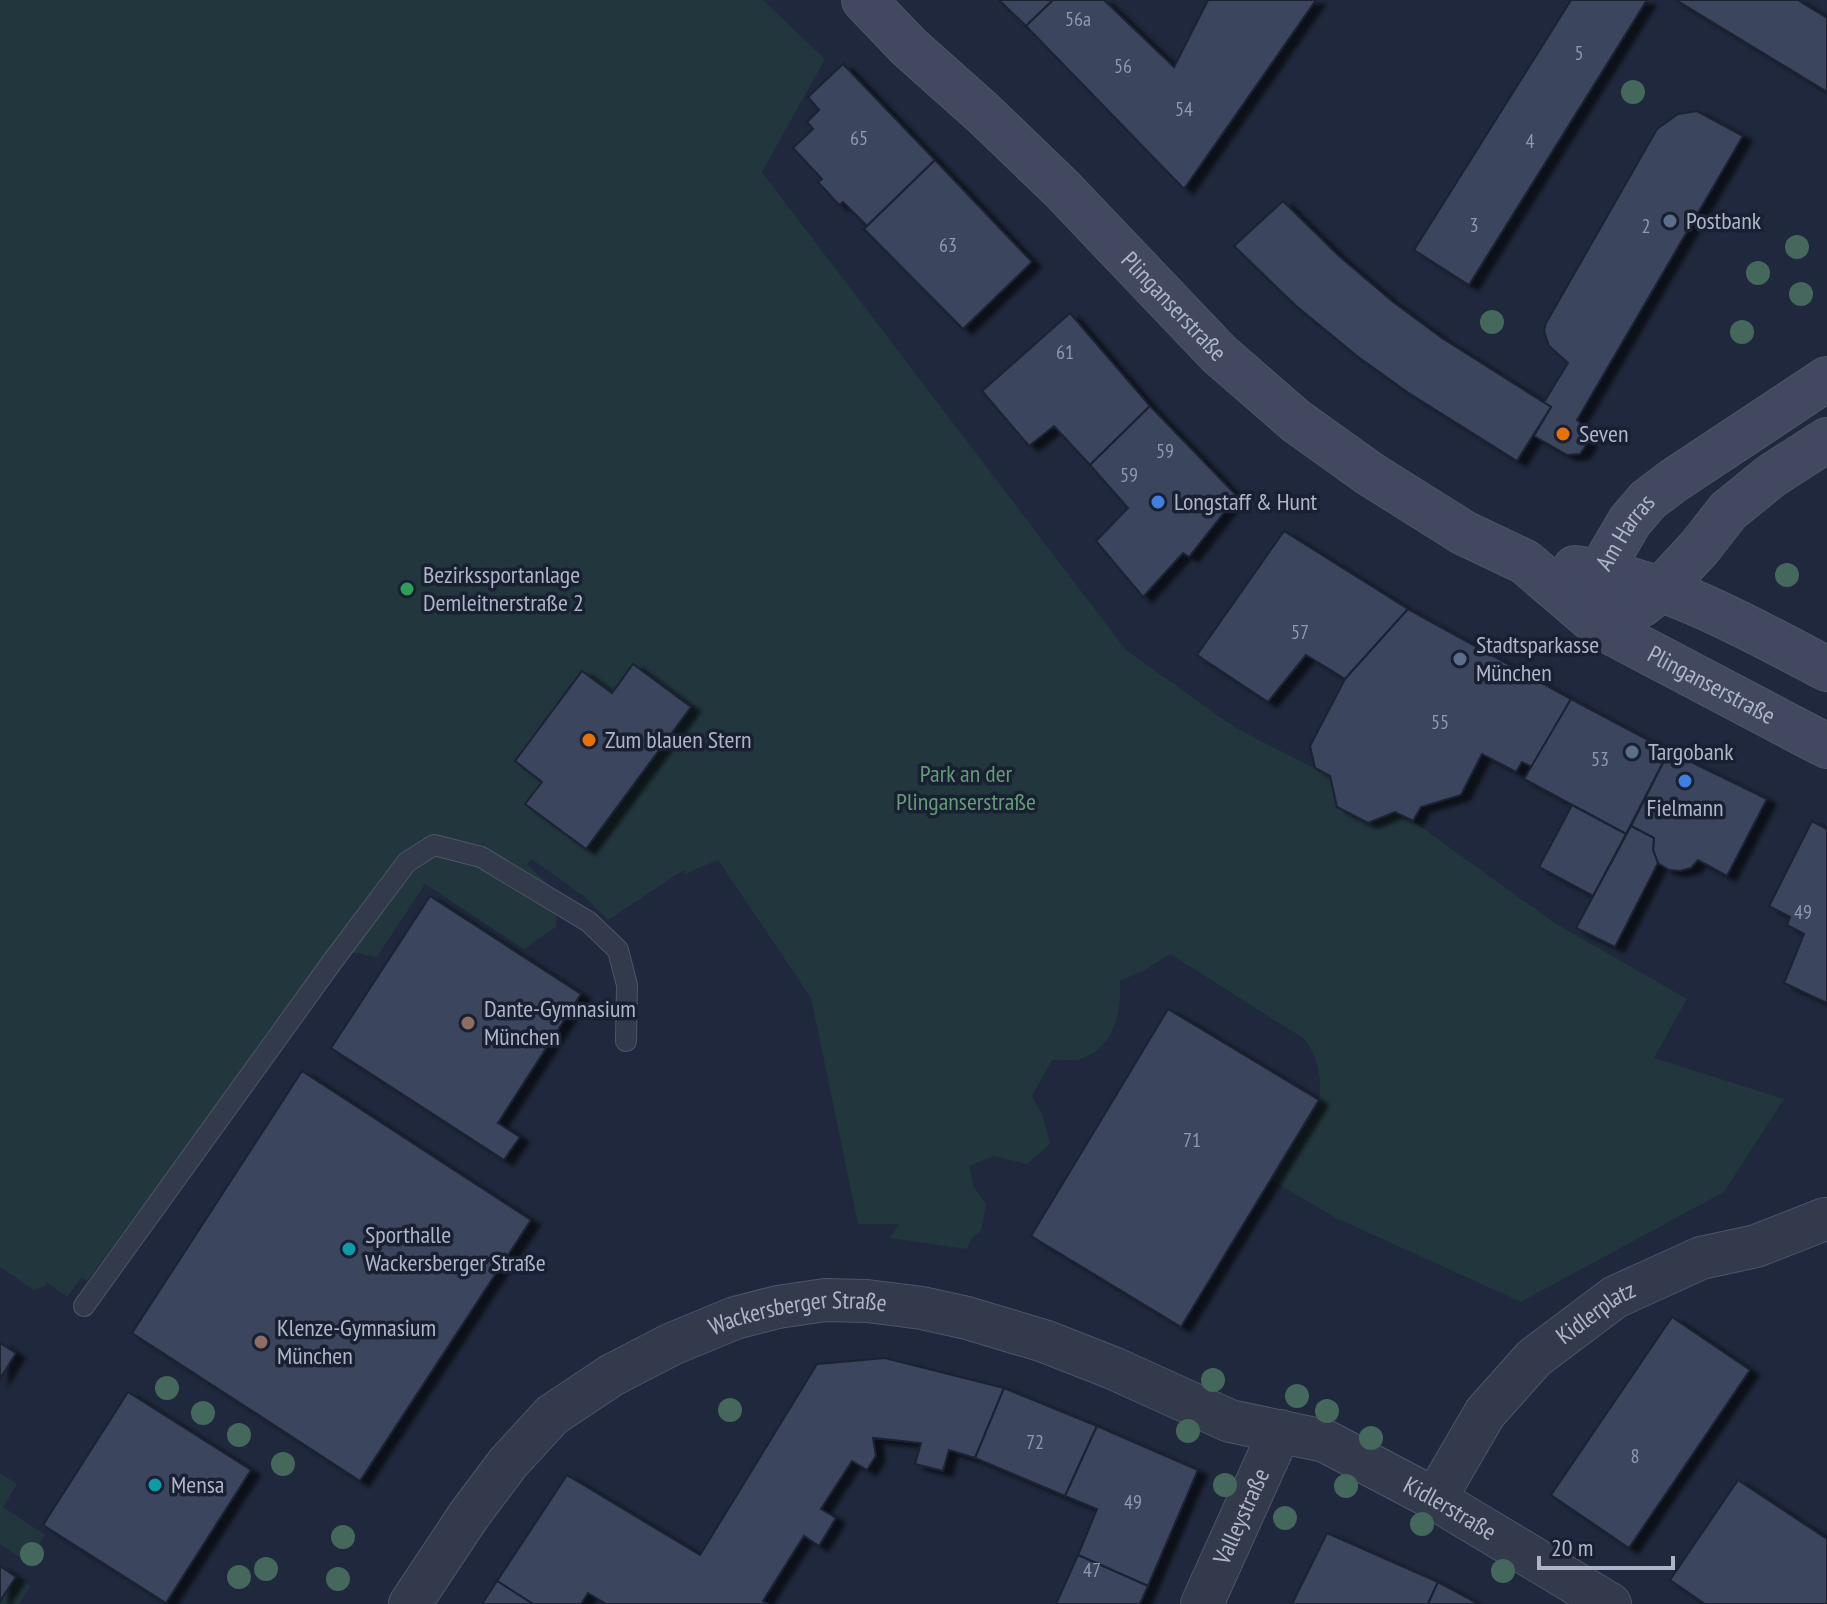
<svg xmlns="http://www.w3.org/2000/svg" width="1827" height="1604" viewBox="0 0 1827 1604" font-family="'PT Sans Narrow',sans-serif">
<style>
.green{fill:#21363d}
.building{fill:#3b445d;stroke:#1b2233;stroke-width:2;filter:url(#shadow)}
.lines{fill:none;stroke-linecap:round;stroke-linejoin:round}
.service-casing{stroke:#4e5567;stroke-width:22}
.minor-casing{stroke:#4e5567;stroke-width:44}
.secondary-casing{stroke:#4e5567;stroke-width:46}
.service{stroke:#333a4c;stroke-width:20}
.minor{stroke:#333a4c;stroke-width:42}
.secondary{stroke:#414860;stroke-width:44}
.tree{fill:#44685c}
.service-dot{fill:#5c6f8a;stroke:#192031;stroke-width:3}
.food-dot{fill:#e8710a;stroke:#192031;stroke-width:3}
.shop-dot{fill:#3f7fe0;stroke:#192031;stroke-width:3}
.leisure-dot{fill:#2e9e5b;stroke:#192031;stroke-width:3}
.education-dot{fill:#8d6e63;stroke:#192031;stroke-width:3}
.culture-dot{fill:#0f9aa8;stroke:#192031;stroke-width:3}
.labels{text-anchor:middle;stroke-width:7;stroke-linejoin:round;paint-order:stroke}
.number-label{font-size:20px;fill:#9199ad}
.poi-label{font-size:24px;fill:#aeb5c8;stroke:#192031;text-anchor:start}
.street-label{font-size:24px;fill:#aeb5c8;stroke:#192031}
.park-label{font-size:24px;fill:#639c77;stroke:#192031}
</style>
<defs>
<filter id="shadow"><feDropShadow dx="9" dy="5" stdDeviation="2" flood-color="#0009"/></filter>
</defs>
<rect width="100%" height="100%" fill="#1f283c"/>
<g class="green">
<path d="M0,0H763L825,59L762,172L1126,650L1234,727L1330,776L1337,807L1368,822L1395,812L1413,821L1553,922L1687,999L1654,1058L1784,1099L1724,1192L1521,1302L1336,1218L1271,1180L1319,1100C1323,1079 1317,1054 1303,1038L1170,954L1145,970L1120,981C1122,1012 1115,1044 1084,1058C1076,1062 1062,1059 1052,1060L1032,1096L1043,1116L1050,1144L1027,1164L994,1156L969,1166L974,1187L986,1204L981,1231L972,1238L967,1249L890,1238L899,1224H858L811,998L718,860L685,874L684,870L608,920L585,897L531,859L527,865L556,891V927L524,949L425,884L377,957L334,949L87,1281L82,1277L67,1297L46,1282L45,1286L33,1290L0,1267Z"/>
<path d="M0,1473L17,1484L3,1507L45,1535L27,1562L0,1544Z"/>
<path d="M16,1577L30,1586L19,1604H0Z"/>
</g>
<g class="building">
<path d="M999,0H1053L1026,26Z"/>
<path d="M1053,0H1104L1174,67L1208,0H1316L1184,189L1026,26Z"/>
<path d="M1571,0H1647L1469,285L1414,250Z"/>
<path d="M1676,0H1798L1827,18V92Z"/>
<path d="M843,64L935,160L867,226L843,202L839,205L818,182L822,179L793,148L813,129L807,122L819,110L808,97Z"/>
<path d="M1697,111L1743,136L1577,420L1586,428L1587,444L1580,454L1567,455L1534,436L1551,407L1544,402L1568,363L1549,346L1544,331L1546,323L1657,129L1678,114Z"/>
<path d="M935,160L1032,262L963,329L864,229Z"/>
<path d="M1283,201L1339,256L1392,301L1442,338L1551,407L1517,461L1407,392L1357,356L1295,305L1234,246Z"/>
<path d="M1070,313L1150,406L1090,465L1054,426L1029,446L982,391Z"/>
<path d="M1150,406L1237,496L1189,557L1183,553L1143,597L1096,541L1128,508L1090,465Z"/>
<path d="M1284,531L1408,609L1345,679L1306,655L1268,702L1197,655Z"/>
<path d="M1408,609L1571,699L1532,767L1522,762L1516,772L1482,754L1461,795L1421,807L1413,821L1395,812L1368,823L1337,807L1330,776L1315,768L1310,746L1345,679Z"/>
<path d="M633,664L691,707L586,849L525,804L542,782L515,761L582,671L612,693Z"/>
<path d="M1571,699L1669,751L1626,834L1524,779Z"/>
<path d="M1669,751L1767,799L1727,876L1698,860L1691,868L1680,871L1669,870L1658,863L1653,850L1654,838L1631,826Z"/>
<path d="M1572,805L1626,834L1593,896L1539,867Z"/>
<path d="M1812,821L1827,829V1003L1784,983L1804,934L1787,925L1790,917L1769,906Z"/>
<path d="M1631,826L1654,838L1653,850L1658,863L1615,947L1576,928Z"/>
<path d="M430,896L581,994L498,1123L520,1137L504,1160L331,1048Z"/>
<path d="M1168,1009L1319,1100L1181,1327L1031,1236Z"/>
<path d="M302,1071L531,1220L360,1481L132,1333Z"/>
<path d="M1672,1317L1750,1370L1629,1548L1551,1495Z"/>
<path d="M0,1343L16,1353L0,1379Z"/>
<path d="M885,1358L1004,1388L975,1458L949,1450L943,1471L915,1464L921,1443L873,1438L876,1456L867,1470L852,1461L821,1509L836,1518L819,1546L804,1536L763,1601L768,1604H606L588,1593L581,1604H533L497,1581L567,1475L700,1555L817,1364Z"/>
<path d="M1004,1388L1097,1426L1065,1496L975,1458Z"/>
<path d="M128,1392L251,1470L166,1603L43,1525Z"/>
<path d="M1097,1426L1198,1470L1148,1586L1078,1555L1097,1509L1065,1496Z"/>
<path d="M1738,1480L1827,1539V1604H1705L1670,1580Z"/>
<path d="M1327,1533L1438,1582L1428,1604H1292Z"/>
<path d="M1078,1555L1148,1586L1140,1604H1056Z"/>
<path d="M0,1566L16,1577L0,1601Z"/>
<path d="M497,1581L533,1604H482Z"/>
<path d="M1438,1582L1466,1597L1478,1604H1428Z"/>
</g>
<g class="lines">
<defs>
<path id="service" d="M84,1306L332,962L407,862L434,845L481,857L589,922L618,950L627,985L626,1041"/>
<g id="minor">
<path id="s1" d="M1435,1499L1485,1413L1534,1358L1615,1297L1701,1258L1756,1246L1825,1219"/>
<path id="s2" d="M410,1604L469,1515L508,1463L552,1415L612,1375L672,1344L735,1318L778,1307L825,1300L867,1301L922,1308L967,1318L1044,1341L1113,1368L1230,1421L1325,1441L1435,1499L1610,1604"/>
<path id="s3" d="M1202,1604L1280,1431"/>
</g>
<g id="secondary">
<path id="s4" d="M864,0L909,47L983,113L1062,189L1219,354L1296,421L1370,474L1464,533L1525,562L1601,627L1827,746"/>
<path d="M1575,568C1665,580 1747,627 1827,669"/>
<path d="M1641,605L1662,588L1700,547L1728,511L1771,476L1827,440"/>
<path id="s5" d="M1601,627L1600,572L1630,521L1648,500L1673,481L1827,379"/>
</g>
</defs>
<use href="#service" class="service-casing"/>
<use href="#minor" class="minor-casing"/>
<use href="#secondary" class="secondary-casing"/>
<use href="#service" class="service"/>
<use href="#minor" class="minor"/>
<use href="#secondary" class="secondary"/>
</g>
<g class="tree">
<circle cx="1633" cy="92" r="12"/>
<circle cx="1797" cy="247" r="12"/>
<circle cx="1758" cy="273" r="12"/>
<circle cx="1801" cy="294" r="12"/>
<circle cx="1492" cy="322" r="12"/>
<circle cx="1742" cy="332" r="12"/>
<circle cx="1787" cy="575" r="12"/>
<circle cx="1213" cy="1380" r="12"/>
<circle cx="167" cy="1388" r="12"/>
<circle cx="1297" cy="1396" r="12"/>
<circle cx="730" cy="1410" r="12"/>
<circle cx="1327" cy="1411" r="12"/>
<circle cx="203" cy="1413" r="12"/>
<circle cx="1188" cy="1431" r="12"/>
<circle cx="239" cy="1435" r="12"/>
<circle cx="1371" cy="1438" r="12"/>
<circle cx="283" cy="1464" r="12"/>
<circle cx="1225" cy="1485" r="12"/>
<circle cx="1346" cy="1486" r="12"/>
<circle cx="1285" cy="1518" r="12"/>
<circle cx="1422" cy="1524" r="12"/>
<circle cx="343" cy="1537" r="12"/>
<circle cx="32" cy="1554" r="12"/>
<circle cx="266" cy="1569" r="12"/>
<circle cx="1503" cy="1571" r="12"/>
<circle cx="239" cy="1577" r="12"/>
<circle cx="338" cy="1579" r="12"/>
</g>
<g class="service-dot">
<circle cx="1670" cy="221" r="8"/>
<circle cx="1460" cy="659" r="8"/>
<circle cx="1632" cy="752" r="8"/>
</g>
<g class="food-dot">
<circle cx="1563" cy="434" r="8"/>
<circle cx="589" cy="740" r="8"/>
</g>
<g class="shop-dot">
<circle cx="1158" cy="502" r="8"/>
<circle cx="1685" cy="781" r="8"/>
</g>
<circle class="leisure-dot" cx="407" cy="589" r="8"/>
<g class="education-dot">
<circle cx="468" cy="1023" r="8"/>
<circle cx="261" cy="1342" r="8"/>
</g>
<g class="culture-dot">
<circle cx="349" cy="1249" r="8"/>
<circle cx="155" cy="1485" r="8"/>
</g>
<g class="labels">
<g class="number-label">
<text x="1078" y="26">56a</text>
<text x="1579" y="60">5</text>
<text x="1123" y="73">56</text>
<text x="1184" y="116">54</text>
<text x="859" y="145">65</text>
<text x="1530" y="148">4</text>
<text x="1474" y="232">3</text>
<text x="1646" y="233">2</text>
<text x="948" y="252">63</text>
<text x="1065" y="359">61</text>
<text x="1165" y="458">59</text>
<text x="1129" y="482">59</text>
<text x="1300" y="639">57</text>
<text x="1440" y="729">55</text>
<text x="1600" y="766">53</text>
<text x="1803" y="919">49</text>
<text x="1192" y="1147">71</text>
<text x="1035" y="1449">72</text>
<text x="1635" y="1463">8</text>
<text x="1133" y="1509">49</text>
<text x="1092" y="1577">47</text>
</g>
<g class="poi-label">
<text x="1686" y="229">Postbank</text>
<text x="1579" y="442">Seven</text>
<text x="1174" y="510">Longstaff &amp; Hunt</text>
<text x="423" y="583">Bezirkssportanlage<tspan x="423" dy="28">Demleitnerstraße 2</tspan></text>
<text x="1476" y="653">Stadtsparkasse<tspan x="1476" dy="28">München</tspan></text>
<text x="605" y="748">Zum blauen Stern</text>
<text x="1648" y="760">Targobank</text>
<text x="1685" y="816" text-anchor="middle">Fielmann</text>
<text x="484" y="1017">Dante-Gymnasium<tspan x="484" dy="28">München</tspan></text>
<text x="365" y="1243">Sporthalle<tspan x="365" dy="28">Wackersberger Straße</tspan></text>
<text x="277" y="1336">Klenze-Gymnasium<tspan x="277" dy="28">München</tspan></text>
<text x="171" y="1493">Mensa</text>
</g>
<g class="street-label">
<text dy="8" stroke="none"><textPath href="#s4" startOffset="436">Plinganserstraße</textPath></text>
<text dy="8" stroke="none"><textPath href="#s5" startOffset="102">Am Harras</textPath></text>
<text dy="8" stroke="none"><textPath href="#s4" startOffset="1098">Plinganserstraße</textPath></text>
<text dy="8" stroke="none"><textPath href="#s1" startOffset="250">Kidlerplatz</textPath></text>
<text dy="8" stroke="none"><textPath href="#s2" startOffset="508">Wackersberger Straße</textPath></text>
<text dy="8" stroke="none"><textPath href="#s2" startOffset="1202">Kidlerstraße</textPath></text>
<text dy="8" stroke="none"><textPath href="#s3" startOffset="96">Valleystraße</textPath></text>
</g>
<g class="park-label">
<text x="966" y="782">Park an der<tspan x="966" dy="28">Plinganserstraße</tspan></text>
</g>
</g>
<path d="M1539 1556v12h134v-12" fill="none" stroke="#aeb5c8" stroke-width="4"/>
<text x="1551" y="1556" font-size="24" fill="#aeb5c8" stroke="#192031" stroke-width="6" paint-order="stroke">20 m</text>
</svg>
